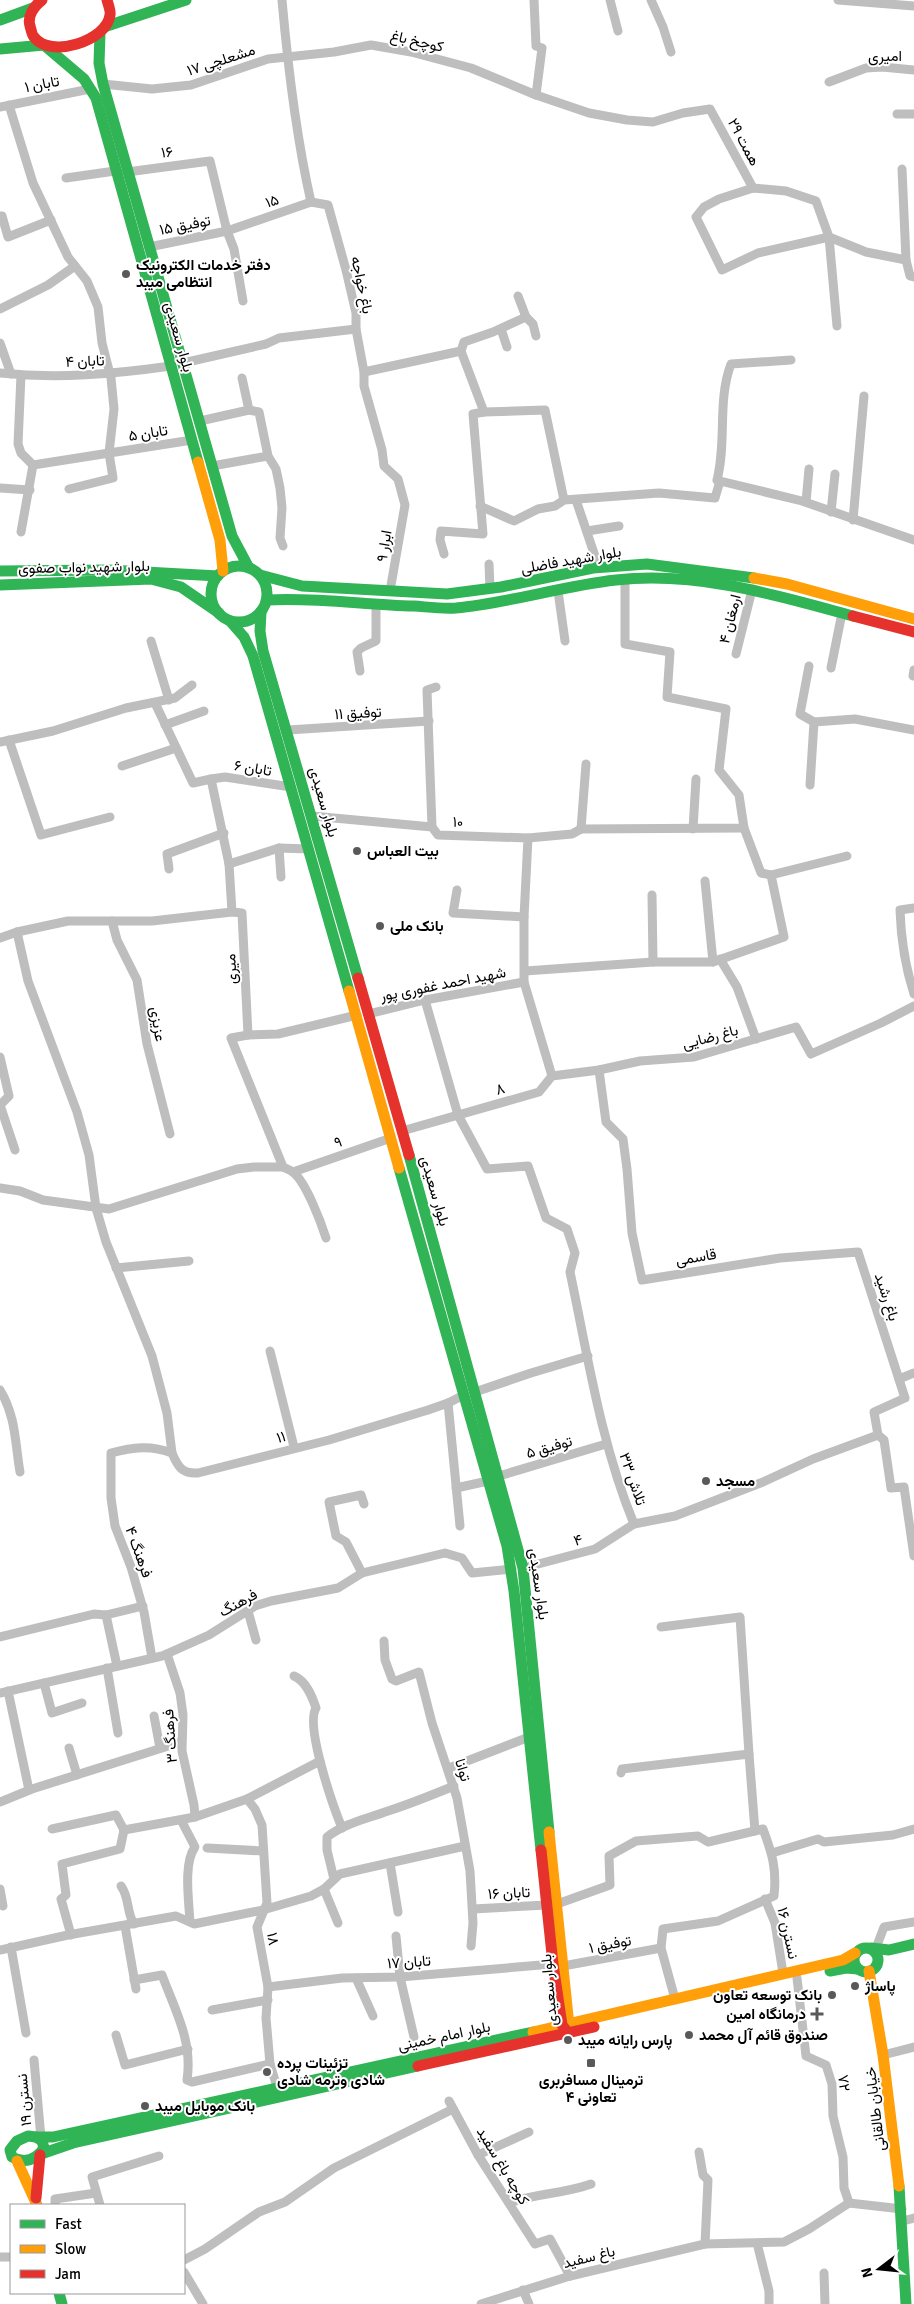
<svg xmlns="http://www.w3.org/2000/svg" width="914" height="2304" viewBox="0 0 914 2304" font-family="Signika,Vazirmatn,sans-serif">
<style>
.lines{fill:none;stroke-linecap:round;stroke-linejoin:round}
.street{stroke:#bebebe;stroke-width:9}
.fast{stroke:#30b455;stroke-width:11}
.slow{stroke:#ff9f0a;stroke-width:11}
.jam{stroke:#e5322d;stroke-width:11}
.poi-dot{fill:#595959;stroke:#fff;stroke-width:2}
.labels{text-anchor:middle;stroke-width:4;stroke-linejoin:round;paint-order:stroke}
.street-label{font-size:15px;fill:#000;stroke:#fff}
.poi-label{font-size:15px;font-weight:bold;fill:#000;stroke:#fff;text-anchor:start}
</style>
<rect width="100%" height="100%" fill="#fff"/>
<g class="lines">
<g class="street">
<path d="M282,0C288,68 296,136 311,202"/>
<path d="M534,0L536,46L542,48L536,95"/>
<path d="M610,0L618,31"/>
<path d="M651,0L663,27L671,52"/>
<path d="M838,0L914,6"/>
<path d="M829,82L866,68L882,67L914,70"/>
<path d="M103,84L152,89L191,85L268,59L334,52L371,45L411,52L471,68L536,95L589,113L627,120L653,122L683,113L710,109L753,188"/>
<path d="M9,105L33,183L68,257L87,281L98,307L102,343L111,378L114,409L109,453L113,478L69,489"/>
<path d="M0,107L90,89"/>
<path d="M897,114H914"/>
<path d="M902,169L906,260"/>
<path d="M127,172L210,161L227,231L234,249L243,301"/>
<path d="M66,178L115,171"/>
<path d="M0,216H2L8,237L51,220"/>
<path d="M149,247L227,231L311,202L328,205L346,270L356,313V329L364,372V386L382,450L384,466L398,479L405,505L390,591"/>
<path d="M518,296L526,317L493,332L464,342L461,351L484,412L545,410L564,500"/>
<path d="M0,309L48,285L75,266"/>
<path d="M526,317L533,324L536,336"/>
<path d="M837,326L829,237L758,253L722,270L696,217L704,207L719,199L753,188L786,191L816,201L829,237L866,252L906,260L910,276L914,277"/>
<path d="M501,329L507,347"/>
<path d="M0,343L11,374"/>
<path d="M183,363L266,344L279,338L356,329"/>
<path d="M364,372L461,351"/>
<path d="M0,373C58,379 114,374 171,366"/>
<path d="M21,375L18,444L21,453L33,465"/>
<path d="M242,378L249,410L259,412L268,456L276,469L280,488L282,508L280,538L283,546"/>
<path d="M200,421L249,410"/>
<path d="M33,465L192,440"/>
<path d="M212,466L268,456"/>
<path d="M720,481L717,480C727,441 717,401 731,364L791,360"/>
<path d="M0,488L30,490"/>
<path d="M576,500L599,568"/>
<path d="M806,502L809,469"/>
<path d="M480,506L514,521L538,509L555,506L564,500L659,493L715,498L720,481L802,501L914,540"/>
<path d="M831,512L835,474"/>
<path d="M853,520L864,396"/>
<path d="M587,531L619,526"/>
<path d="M21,532L33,465"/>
<path d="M444,554L440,540L441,531L483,534L473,414L484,412"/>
<path d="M489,564L490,589"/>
<path d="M558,591L565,641"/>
<path d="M151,641L169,700"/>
<path d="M736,654L752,590"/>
<path d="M809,666L800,714L814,722L855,719L914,730"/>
<path d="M831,668L842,613"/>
<path d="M360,671L357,652L361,648L376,641V605"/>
<path d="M913,676L914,670"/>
<path d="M155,703L193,783L211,779L229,864L232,912L242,913L248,1035L231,1038L283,1167C287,1169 291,1170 294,1173C306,1183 321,1222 326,1238"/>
<path d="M165,725L204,711"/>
<path d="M288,730L429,721"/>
<path d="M9,740L41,835L110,817"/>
<path d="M0,742L53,731L126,708L175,698L192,685"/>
<path d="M122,766L176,748"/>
<path d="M211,779L225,777L291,787"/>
<path d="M810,785L814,722"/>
<path d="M312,816L432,827L438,835L528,838L524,917"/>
<path d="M432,827L427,690L436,687"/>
<path d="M581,829L586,764"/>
<path d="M693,829L696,779"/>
<path d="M528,838L572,834L581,829L744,828L739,795L719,770L726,709L667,697L670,652L625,644V579"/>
<path d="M279,848L281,877"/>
<path d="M229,864L279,848L309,849"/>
<path d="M169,869L167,854L224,833"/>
<path d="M771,875L847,856"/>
<path d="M705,881L713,962"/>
<path d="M457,890L453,913L524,917V982L552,1076"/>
<path d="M652,895L653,962"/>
<path d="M914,908L900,910C901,939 905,966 914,994"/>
<path d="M112,921L117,940L137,980L147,1044L170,1134"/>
<path d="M17,932L28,981L77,1112L89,1155L96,1208L106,1242L152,1356L167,1413L172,1453"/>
<path d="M0,938L17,932L68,921H152L232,912"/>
<path d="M720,959L737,987L756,1039"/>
<path d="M525,971L653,962H713L784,937L771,875L761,873L744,828"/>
<path d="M425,1000L458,1115L487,1169L528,1166L546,1218L567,1229L575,1253L570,1272C588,1357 601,1444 634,1524"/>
<path d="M368,1014L425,1000L524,982"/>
<path d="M248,1035L278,1034L357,1015"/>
<path d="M0,1057L9,1096L0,1105L15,1150"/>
<path d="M599,1070L606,1122L623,1139L627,1169L632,1233L642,1280L780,1258L858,1252L905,1398L874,1412L878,1435L884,1440L891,1488L904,1487L914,1556"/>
<path d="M402,1131L539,1092L552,1076L599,1070L640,1061L694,1057L796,1027L811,1054L881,1023L914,1006"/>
<path d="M293,1172L391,1138"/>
<path d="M0,1188L20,1191L43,1200L109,1209L237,1169L254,1167H283"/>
<path d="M116,1268L189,1261"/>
<path d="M270,1351L294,1447"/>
<path d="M899,1379L914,1373"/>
<path d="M0,1390C16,1416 15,1443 20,1472"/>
<path d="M475,1392L531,1373L588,1356"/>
<path d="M448,1403L460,1526"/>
<path d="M499,1476L606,1444"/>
<path d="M456,1488L488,1481"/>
<path d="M523,1568L595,1549L634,1524L675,1516L763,1482L813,1459L878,1435"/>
<path d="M362,1573L346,1542L336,1536L329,1502L361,1495L364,1504"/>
<path d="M248,1611L256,1640"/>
<path d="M106,1615L117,1666"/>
<path d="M661,1627L740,1617L749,1754"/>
<path d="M0,1637L94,1614L106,1615L143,1606"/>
<path d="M384,1641L385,1660L392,1679L396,1681L419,1672L432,1723L457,1798L470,1871L473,1923L471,1946"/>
<path d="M167,1654L180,1693L183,1715L182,1751L194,1805L195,1817"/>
<path d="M152,1658L144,1612L131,1567L115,1526L111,1498V1453C133,1447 151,1445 172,1453C178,1467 182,1474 198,1473L329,1440L428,1410L448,1403L464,1395"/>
<path d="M107,1668L118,1733"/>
<path d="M294,1676C306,1681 312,1696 316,1708C305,1726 333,1806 342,1828"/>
<path d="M44,1683L52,1713L82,1703"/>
<path d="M8,1691L29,1790"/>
<path d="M0,1693L162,1656L209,1635L255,1606L271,1601L338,1588L362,1573L445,1553L462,1558L472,1573L512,1569"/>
<path d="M154,1716L160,1748"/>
<path d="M69,1748L77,1775"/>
<path d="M449,1768L529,1737"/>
<path d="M621,1773L622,1769L749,1754L755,1831"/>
<path d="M247,1799L255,1809L262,1825L267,1903L257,1927L268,1987L266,2018L270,2064L277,2087"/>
<path d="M0,1802L32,1789L181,1742"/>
<path d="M181,1820L195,1847C183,1863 189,1902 190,1922"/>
<path d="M52,1829L116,1815L124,1830"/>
<path d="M207,1848L263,1851"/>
<path d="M772,1853L818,1839L824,1842L893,1835L914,1829"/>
<path d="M390,1863L398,1912"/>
<path d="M334,1879L327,1850V1837C345,1823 366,1819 388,1811C410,1804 432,1795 454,1786"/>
<path d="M121,1886C130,1898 126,1912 134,1924"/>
<path d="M0,1889L3,1906"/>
<path d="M324,1889L338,1923"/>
<path d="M765,1899L775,1923L783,1973"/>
<path d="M557,1904L610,1885L609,1856L636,1841L698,1836L708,1842L763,1829C772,1853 777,1869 774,1896L718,1921L663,1929L661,1948L675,1999"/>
<path d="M473,1909L547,1905"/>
<path d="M125,1926L136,1989"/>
<path d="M71,1935L61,1899L66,1895L62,1864L120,1849L124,1830L195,1817L247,1799L320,1761"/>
<path d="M396,1936L400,1977L414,2037"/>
<path d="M11,1947L26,2033"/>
<path d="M876,1948L884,1927L914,1922"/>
<path d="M0,1950L68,1935L176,1916L194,1924L263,1910L311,1896L324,1889L340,1874L465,1846"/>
<path d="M563,1966L661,1948"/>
<path d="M356,1978L373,2016"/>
<path d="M797,1978L806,2056L826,2065L832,2084L833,2116L843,2157L844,2188L849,2203"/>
<path d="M134,1980L162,1975C175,2010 193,2041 187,2080L192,2082L270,2064"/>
<path d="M268,1987L342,1978L400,1977L553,1964"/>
<path d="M212,2010L268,2000"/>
<path d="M116,2035L125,2065L188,2049"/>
<path d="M883,2055L914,2047"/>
<path d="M34,2060L41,2138"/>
<path d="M449,2101L478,2155L535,2244L550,2239L570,2276"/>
<path d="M699,2152L703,2175L708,2180L705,2244"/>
<path d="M478,2155L529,2132"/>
<path d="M509,2203C536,2193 564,2194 591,2184"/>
<path d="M849,2203L902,2209"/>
<path d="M55,2205V2199L96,2193"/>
<path d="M100,2205L92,2177L159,2156"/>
<path d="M903,2221L914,2218"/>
<path d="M757,2243L769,2291V2304"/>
<path d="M0,2257H11"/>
<path d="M184,2260L205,2249L259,2212L285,2202L334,2168L453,2109"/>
<path d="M184,2272L203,2304"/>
<path d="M824,2273L825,2304"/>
<path d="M523,2290L529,2304"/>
<path d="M481,2304L570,2276L705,2244L784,2242L809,2229L849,2203"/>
</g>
<g class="fast">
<path d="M0,20L33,8"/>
<path d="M107,26L186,0"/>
<path d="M100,33L99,63L103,84L232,536L249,568"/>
<path d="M44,45L84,79L96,98L198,462"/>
<path d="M0,49L44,45"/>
<circle cx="239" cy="594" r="28"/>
<path d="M0,571L109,570L218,576"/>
<path d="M260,575L302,586L447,594L501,587L593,568L647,564L754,578"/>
<path d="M0,585L151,579L181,587L219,613"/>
<path d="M267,600C316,597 365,605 414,606C428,607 442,609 456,608C509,603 562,586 616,580C697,571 776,595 853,616"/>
<path d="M261,612L260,631L263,651L358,978"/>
<path d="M230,621L244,637L253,656L349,991"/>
<path d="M409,1155L523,1568L549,1832"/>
<path d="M399,1168L507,1546L514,1591L541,1850"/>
<circle cx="866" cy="1960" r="12"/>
<path d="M871,1948L889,1950L914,1944"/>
<path d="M830,1971L846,1968L858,1969"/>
<path d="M28,2136L36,2137L42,2141L44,2148C36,2160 25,2164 12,2157L10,2150L17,2141Z"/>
<path d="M36,2137H53L533,2032"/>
<path d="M41,2154L73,2143L418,2066"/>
<path d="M899,2186L906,2304"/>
<path d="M59,2293L62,2304"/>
</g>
<g class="slow">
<path d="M198,462L220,540L223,571"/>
<path d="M754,578L787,584L914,619"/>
<path d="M349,991L399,1168"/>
<path d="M549,1832L569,2026"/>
<path d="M869,1971L883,2055L899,2186"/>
<path d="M533,2032L843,1960L855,1953"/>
<path d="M17,2161L37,2205"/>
</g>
<g class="jam">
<path d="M42,0C34,6 27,16 30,26C31,29 32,35 34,37C50,59 107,41 110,15C111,11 108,4 107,0"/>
<path d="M853,616L914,632"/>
<path d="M358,978L409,1155"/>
<path d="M541,1850L553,1964L562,2025L568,2033"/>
<path d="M418,2066L594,2027"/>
<path d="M36,2198L40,2155"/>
</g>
</g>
<g class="poi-dot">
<circle cx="126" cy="274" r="5"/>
<circle cx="357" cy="851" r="5"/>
<circle cx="380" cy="926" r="5"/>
<circle cx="706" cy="1481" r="5"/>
<circle cx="855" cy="1986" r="5"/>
<circle cx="832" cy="1995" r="5"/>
<path d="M814.5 2006.5h5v5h5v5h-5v5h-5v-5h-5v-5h5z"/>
<circle cx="689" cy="2035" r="5"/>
<circle cx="568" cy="2040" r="5"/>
<rect x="586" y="2058" width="10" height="10" rx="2.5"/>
<circle cx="267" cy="2072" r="5"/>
<circle cx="145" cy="2106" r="5"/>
</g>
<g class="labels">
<g class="street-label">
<text transform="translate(417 41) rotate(13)" y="5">کوچخ باغ</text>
<text x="885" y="61">امیری</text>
<text transform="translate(221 60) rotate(-18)" y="5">مشعلچی ۱۷</text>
<text transform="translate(42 84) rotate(-11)" y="5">تابان ۱</text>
<text transform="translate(744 142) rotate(62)" y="5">همت ۲۹</text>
<text transform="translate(167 152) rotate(-7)" y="5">۱۶</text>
<text transform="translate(272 201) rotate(-19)" y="5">۱۵</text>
<text transform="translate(185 225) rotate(-11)" y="5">توفیق ۱۵</text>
<text transform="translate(362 285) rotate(78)" y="5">باغ خواجه</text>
<text transform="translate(179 337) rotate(74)" y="5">بلوار سعیدی</text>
<text transform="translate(85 361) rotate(-2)" y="5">تابان ۴</text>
<text transform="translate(148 433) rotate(-9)" y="5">تابان ۵</text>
<text transform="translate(384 546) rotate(-81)" y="5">ابرار ۹</text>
<text transform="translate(571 560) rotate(-10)" y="5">بلوار شهید فاضلی</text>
<text transform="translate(84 567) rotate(-1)" y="5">بلوار شهید نواب صفوی</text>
<text transform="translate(730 619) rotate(-76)" y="5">ارمغان ۴</text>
<text transform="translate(358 713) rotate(-3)" y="5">توفیق ۱۱</text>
<text transform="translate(253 768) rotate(9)" y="5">تابان ۶</text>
<text transform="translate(324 802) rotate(74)" y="5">بلوار سعیدی</text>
<text transform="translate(458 822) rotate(2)" y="5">۱۰</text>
<text transform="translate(231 969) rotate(-93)" y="5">میری</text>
<text transform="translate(443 984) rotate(-11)" y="5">شهید احمد غفوری پور</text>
<text transform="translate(158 1024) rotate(81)" y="5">عزیزی</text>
<text transform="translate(710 1037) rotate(-15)" y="5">باغ رضایی</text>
<text transform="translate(500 1089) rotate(-16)" y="5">۸</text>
<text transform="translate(338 1142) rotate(-19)" y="5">۹</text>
<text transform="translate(435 1191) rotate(74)" y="5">بلوار سعیدی</text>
<text transform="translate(696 1257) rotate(-9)" y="5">قاسمی</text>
<text transform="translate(887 1297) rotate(72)" y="5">باغ رشید</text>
<text transform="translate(281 1437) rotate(-14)" y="5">۱۱</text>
<text transform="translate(549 1447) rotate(-16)" y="5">توفیق ۵</text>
<text transform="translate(633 1479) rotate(71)" y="5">تلاش ۳۳</text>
<text transform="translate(578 1540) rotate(-16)" y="5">۴</text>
<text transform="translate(139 1552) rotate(70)" y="5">فرهنگ ۴</text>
<text transform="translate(539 1584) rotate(82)" y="5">بلوار سعیدی</text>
<text transform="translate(238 1603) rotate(-29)" y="5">فرهنگ</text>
<text transform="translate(170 1736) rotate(-94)" y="5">فرهنگ ۳</text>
<text transform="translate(463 1770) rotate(73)" y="5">توانا</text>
<text transform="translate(509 1893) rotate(-3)" y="5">تابان ۱۶</text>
<text transform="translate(788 1933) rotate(77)" y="5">نسترن ۱۶</text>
<text transform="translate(273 1939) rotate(81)" y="5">۱۸</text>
<text transform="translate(610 1944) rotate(-11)" y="5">توفیق ۱</text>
<text transform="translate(409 1962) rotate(-4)" y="5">تابان ۱۷</text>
<text transform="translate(549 1990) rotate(-95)" y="5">بلوار سعیدی</text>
<text transform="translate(444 2036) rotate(-12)" y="5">بلوار امام خمینی</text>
<text transform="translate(844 2083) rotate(82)" y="5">۷۲</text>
<text transform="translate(24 2100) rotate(-95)" y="5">نسترن ۱۹</text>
<text transform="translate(875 2109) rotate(-97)" y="5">خیابان طالقانی</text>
<text transform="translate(503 2166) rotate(59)" y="5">کوچه باغ سفید</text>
<text transform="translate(589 2257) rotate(-14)" y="5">باغ سفید</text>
</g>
<g class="poi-label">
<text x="136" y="270">دفتر خدمات الکترونیک<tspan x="136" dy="17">انتظامی میبد</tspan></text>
<text x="367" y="856">بیت العباس</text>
<text x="390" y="931">بانک ملی</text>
<text x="716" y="1486">مسجد</text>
<text x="865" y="1991">پاساژ</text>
<text x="822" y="2000" text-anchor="end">بانک توسعه تعاون</text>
<text x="806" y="2019" text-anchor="end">درمانگاه امین</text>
<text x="699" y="2040">صندوق قائم آل محمد</text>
<text x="578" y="2045">پارس رایانه میبد</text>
<text x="277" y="2068">تزئینات پرده<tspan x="277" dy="17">شادی وترمه شادی</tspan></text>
<text x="591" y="2085" text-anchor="middle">ترمینال مسافربری<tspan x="591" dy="17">تعاونی ۴</tspan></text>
<text x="155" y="2111">بانک موبایل میبد</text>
</g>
</g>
<rect x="10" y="2204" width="175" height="90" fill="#ffffff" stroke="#999999"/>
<rect x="20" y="2220" width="25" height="8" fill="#30b455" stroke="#999999"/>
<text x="55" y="2229" font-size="15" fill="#000000">Fast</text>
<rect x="20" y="2245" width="25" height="8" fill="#ff9f0a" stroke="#999999"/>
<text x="55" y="2254" font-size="15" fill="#000000">Slow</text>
<rect x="20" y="2270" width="25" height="8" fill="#e5322d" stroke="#999999"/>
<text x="55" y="2279" font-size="15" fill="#000000">Jam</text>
<g transform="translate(879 2269) rotate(254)" stroke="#ffffff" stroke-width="4" paint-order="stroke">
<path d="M0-4L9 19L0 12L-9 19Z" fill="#000000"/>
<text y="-8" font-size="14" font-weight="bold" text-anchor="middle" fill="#000000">N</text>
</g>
</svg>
